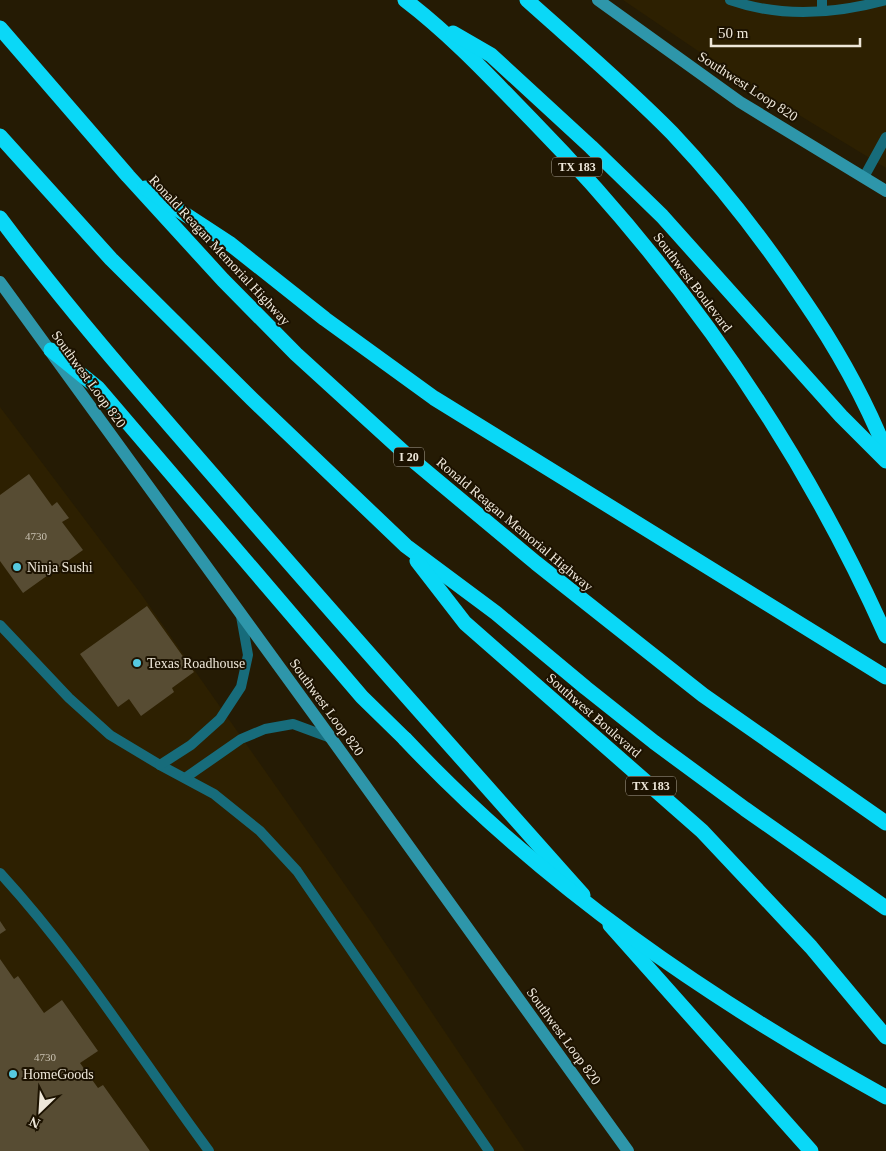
<svg xmlns="http://www.w3.org/2000/svg" width="886" height="1151" viewBox="0 0 886 1151" font-family="Georgia,serif">
<style>
.built{fill:#2d2001}
.building{fill:#574c33}
.lines{fill:none;stroke-linecap:round;stroke-linejoin:round}
.lane{stroke:#176c7b;stroke-width:10}
.secondary{stroke:#2e96aa;stroke-width:12}
.highway{stroke:#0ad8f7;stroke-width:15}
.highway-bridge{stroke:#0ad8f7;stroke-width:15}
.poi-dot{fill:#56c9e0;stroke:#1c1200;stroke-width:2}
.labels{text-anchor:middle;stroke-width:4;stroke-linejoin:round;paint-order:stroke}
.number-label{font-size:11px;fill:#c8c0b0}
.shield{fill:#1c1200;stroke:#afa798;stroke-width:1}
.shield-label{font-size:12px;font-weight:bold;fill:#eee7d9}
.street-label{font-size:14px;fill:#eee7d9;stroke:#1c1200}
.poi-label{font-size:14px;fill:#eee7d9;stroke:#1c1200;text-anchor:start}
</style>
<rect width="100%" height="100%" fill="#251b04"/>
<g class="built">
<path d="M623,0H886V168L735,76Z"/>
<path d="M0,407L141,594L371,922L525,1151H0Z"/>
</g>
<g class="building">
<path d="M29,474L52,506L57,502L69,518L62,522L83,550L23,593L0,561V495Z"/>
<path d="M147,606L194,672L172,688L174,692L141,716L129,699L118,707L80,654Z"/>
<path d="M0,921L6,930L0,934Z"/>
<path d="M0,959L14,979L18,976L44,1013L62,1000L98,1051L80,1063L98,1088L103,1085L150,1151H0Z"/>
</g>
<g class="lines">
<g class="lane">
<path d="M730,0C781,18 835,14 886,0"/>
<path d="M822,0V11"/>
<path d="M864,177L886,137"/>
<path d="M0,625L69,698L110,735L160,765L214,794L260,831L297,871L489,1151"/>
<path d="M160,765L191,745L220,719L241,687L248,655L241,616"/>
<path d="M185,778L241,739L265,729L293,724L331,738"/>
<path d="M0,873C79,959 140,1058 209,1151"/>
</g>
<g class="secondary">
<path d="M598,0L740,102L886,191"/>
<path d="M0,282L331,738L628,1151"/>
</g>
<g class="highway">
<path d="M405,0C451,35 491,78 531,119C679,270 800,443 886,636"/>
<path d="M527,0C576,44 626,86 672,133C722,186 763,239 803,299C836,347 864,397 886,451"/>
<path d="M0,28L128,176L223,280L296,354L409,457L536,563L703,695L886,823"/>
<path d="M453,33L491,55L591,147L662,216L841,416L886,461"/>
<path d="M0,136L111,259L252,399L406,546L496,613L586,688L654,742L745,809L886,908"/>
<path d="M145,188L229,243L325,319L434,398L886,677"/>
<path d="M0,218C76,320 161,415 244,511C356,640 469,767 583,895"/>
<path d="M51,350L98,388L362,697L405,739"/>
<path d="M417,561L465,623L702,831L811,947L886,1037"/>
<path d="M610,925L811,1151"/>
</g>
<path class="highway-bridge" d="M405,739C543,886 710,1000 886,1097"/>
</g>
<g class="poi-dot">
<circle cx="17" cy="567" r="5"/>
<circle cx="137" cy="663" r="5"/>
<circle cx="13" cy="1074" r="5"/>
</g>
<g class="labels">
<g class="number-label">
<text x="36" y="540">4730</text>
<text x="45" y="1061">4730</text>
</g>
<g class="shield">
<rect x="552" y="157.5" width="50" height="19" rx="4"/>
<rect x="394" y="447.5" width="30" height="19" rx="4"/>
<rect x="626" y="776.5" width="50" height="19" rx="4"/>
</g>
<g class="shield-label">
<text x="577" y="171">TX 183</text>
<text x="409" y="461">I 20</text>
<text x="651" y="790">TX 183</text>
</g>
<g class="street-label">
<text transform="translate(748 86) rotate(33)" y="5">Southwest Loop 820</text>
<text transform="translate(220 250) rotate(47)" y="5">Ronald Reagan Memorial Highway</text>
<text transform="translate(693 282) rotate(53)" y="5">Southwest Boulevard</text>
<text transform="translate(89 379) rotate(54)" y="5">Southwest Loop 820</text>
<text transform="translate(515 524) rotate(40)" y="5">Ronald Reagan Memorial Highway</text>
<text transform="translate(327 707) rotate(54)" y="5">Southwest Loop 820</text>
<text transform="translate(594 715) rotate(41)" y="5">Southwest Boulevard</text>
<text transform="translate(564 1036) rotate(54)" y="5">Southwest Loop 820</text>
</g>
<g class="poi-label">
<text x="27" y="572">Ninja Sushi</text>
<text x="147" y="668">Texas Roadhouse</text>
<text x="23" y="1079">HomeGoods</text>
</g>
</g>
<g transform="translate(40 1111) rotate(205)" stroke="#1c1200" stroke-width="4" paint-order="stroke">
<path d="M0-4L9 19L0 12L-9 19Z" fill="#eee7d9"/>
<text y="-8" font-size="14" font-weight="bold" text-anchor="middle" fill="#eee7d9">N</text>
</g>
<path d="M711 38v8h149v-8" fill="none" stroke="#eee7d9" stroke-width="2.5"/>
<text x="718" y="38" font-size="15" fill="#eee7d9" stroke="#1c1200" stroke-width="4" paint-order="stroke">50 m</text>
</svg>
